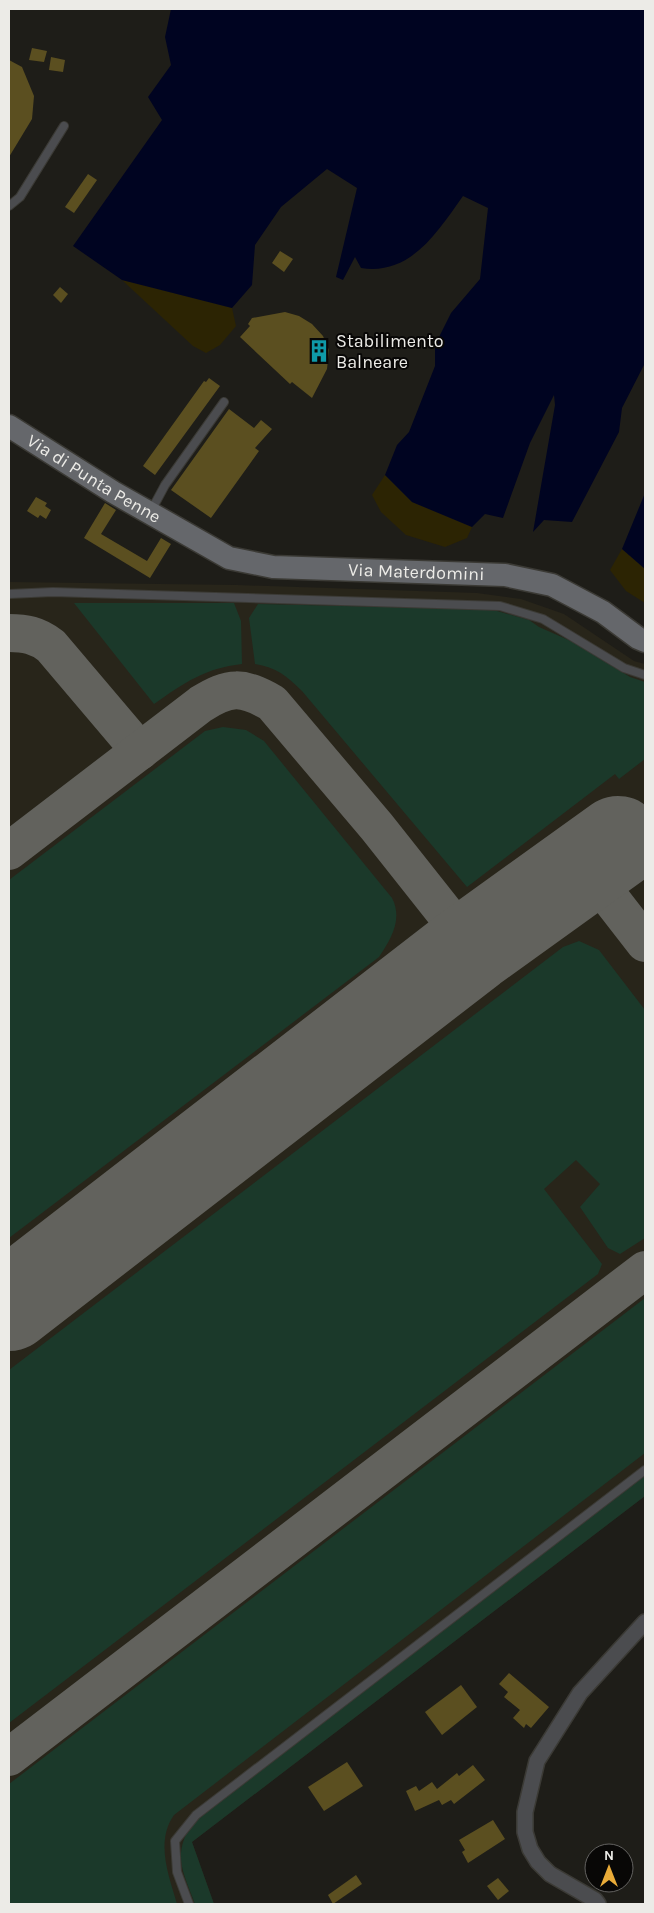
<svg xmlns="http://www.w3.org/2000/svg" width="654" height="1913" viewBox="0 0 654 1913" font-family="Karla,sans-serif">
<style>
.built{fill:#28251a}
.green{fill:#1b392a}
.sand{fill:#2c2403}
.water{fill:#000421}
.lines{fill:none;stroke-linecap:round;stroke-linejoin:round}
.taxiway{stroke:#62625d;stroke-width:38}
.runway{stroke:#62625d;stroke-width:92}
.building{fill:#5b4f20}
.lane-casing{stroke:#3b3a35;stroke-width:10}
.street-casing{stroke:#3b3a35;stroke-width:18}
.secondary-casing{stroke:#3b3a35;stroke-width:25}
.lane{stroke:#4b4c4f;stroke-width:8}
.street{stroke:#4b4c4f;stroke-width:15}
.secondary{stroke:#65676b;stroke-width:22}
.labels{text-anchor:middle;stroke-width:4;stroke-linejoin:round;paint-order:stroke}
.poi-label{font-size:18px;fill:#ecebe7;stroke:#080706;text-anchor:start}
.street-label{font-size:18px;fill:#ecebe7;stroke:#080706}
</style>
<rect width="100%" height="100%" fill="#1e1d18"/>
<path class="built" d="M9,582L237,585L477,593L521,599L564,614L634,661L645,664V1496L192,1842L214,1904H9Z"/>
<g class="green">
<path d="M74,603H234L241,621L242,664C205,668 184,683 154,704Z"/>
<path d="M258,604L475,609L497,611L529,620L539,627L573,642L630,677L645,682V759L619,779L615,774L467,887L302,691C287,676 276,667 255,664L249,618Z"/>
<path d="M223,727L246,730L264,741L392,898C403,919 391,939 379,957L9,1238V880L205,731Z"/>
<path d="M579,941L599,950L645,1010V1238L620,1254L608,1248L580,1207L600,1184L576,1160L544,1189L602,1264L598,1274L9,1723V1370L563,947Z"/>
<path d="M645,1298V1453L174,1815C155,1842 169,1876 177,1904H9V1784Z"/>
<path d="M645,1471V1496L192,1842L214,1904H195C181,1867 172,1854 195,1818Z"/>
</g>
<g class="sand">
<path d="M122,280L232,308L236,326L220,345L206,353L193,346Z"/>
<path d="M385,475L412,502L472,527L467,538L445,547L406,535L381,512L372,495Z"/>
<path d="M622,549L645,569V603L626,591L610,570Z"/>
</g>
<g class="water">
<path d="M171,9H645V367L644,365L622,408L619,432L572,522L544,520L533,532L555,405L554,395L530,443L503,518L485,514L472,527L412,502L385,475L397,445L409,432L435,366V345L451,313L480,279L488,208L463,196C438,231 411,276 361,268L355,257L343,280L336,277L357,188L327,169L281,207L255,245L252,285L232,308L122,280L73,246L162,120L148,97L171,65L165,37Z"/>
<path d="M645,493V569L622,549Z"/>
</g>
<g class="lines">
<g class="taxiway">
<path d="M9,633C25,633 37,635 51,646L140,751"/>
<path d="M9,851L201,704C230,686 242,686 272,703L377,827L472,947"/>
<path d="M586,867L645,943"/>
<path d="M9,1757L645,1270"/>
</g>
<path class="runway" d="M9,1305L472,947L618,842"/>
</g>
<g class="building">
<path d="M32,48L47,51L44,62L29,60Z"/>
<path d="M51,57L65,60L63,72L49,70Z"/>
<path d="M9,60L22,67L34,96L32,119L9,157Z"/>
<path d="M88,174L97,180L74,213L65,207Z"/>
<path d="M280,251L293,259L284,272L272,263Z"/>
<path d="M60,287L68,294L61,303L53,295Z"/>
<path d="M285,312L299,316L312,324L323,336L329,350L327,369L312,398L292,382L290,384L240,337L250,326L248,324L252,318Z"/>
<path d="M209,378L220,386L155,475L143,466L204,381L206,382Z"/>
<path d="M229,409L254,428L261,420L272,429L255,448L259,451L211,518L171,490Z"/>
<path d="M36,497L47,503L45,506L51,510L46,519L40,515L38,518L27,511Z"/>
<path d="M105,503L116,510L101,534L147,561L161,538L171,544L150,578L84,538Z"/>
<path d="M509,1673L549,1707L531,1728L526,1724L524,1728L513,1718L520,1710L504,1697L508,1692L499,1684Z"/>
<path d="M461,1685L477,1707L442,1735L425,1712Z"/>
<path d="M347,1762L363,1786L324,1811L308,1787Z"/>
<path d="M473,1765L485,1780L454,1804L451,1800L442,1805L439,1800L415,1811L406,1791L416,1786L419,1791L432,1782L437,1789L457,1773L459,1776Z"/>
<path d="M493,1820L505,1839L468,1863L462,1852L465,1850L459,1840Z"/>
<path d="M356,1875L362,1884L333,1904L328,1895Z"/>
<path d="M498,1878L509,1891L498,1900L487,1886Z"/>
</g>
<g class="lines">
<defs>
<g id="lane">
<path d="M9,206L20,197L64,126"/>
<path d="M151,511L165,485L224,402"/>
<path d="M9,594L53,592L500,606L543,619L624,668L645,675"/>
<path d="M189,1904L177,1872L175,1841L196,1815L645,1470"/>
</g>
<path id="street" d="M598,1904L595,1900L550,1874L538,1862L530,1849L525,1832V1812L537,1761L580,1693L645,1622"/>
<g id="secondary">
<path id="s1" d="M9,426L113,492L229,558L273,567L505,575L552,585L603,612L638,638L645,641"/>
</g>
</defs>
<use href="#lane" class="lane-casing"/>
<use href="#street" class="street-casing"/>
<use href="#secondary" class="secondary-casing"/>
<use href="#lane" class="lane"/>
<use href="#street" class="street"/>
<use href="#secondary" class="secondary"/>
</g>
<defs>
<symbol id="building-bare" viewBox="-9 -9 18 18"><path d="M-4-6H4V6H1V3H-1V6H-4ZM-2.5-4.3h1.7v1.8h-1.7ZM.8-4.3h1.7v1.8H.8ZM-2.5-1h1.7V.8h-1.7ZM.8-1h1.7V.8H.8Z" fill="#0f9aa8" stroke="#080706" stroke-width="2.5" paint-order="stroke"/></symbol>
</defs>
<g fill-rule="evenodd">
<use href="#building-bare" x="303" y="335" width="32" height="32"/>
</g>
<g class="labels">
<g class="poi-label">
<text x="336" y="347">Stabilimento<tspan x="336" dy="21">Balneare</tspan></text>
</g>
<g class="street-label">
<text dy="6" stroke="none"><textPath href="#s1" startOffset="100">Via di Punta Penne</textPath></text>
<text dy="6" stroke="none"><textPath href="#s1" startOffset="445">Via Materdomini</textPath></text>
</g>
</g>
<rect width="654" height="1913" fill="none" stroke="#ecebe7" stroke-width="20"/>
<g transform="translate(609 1868)"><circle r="24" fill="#080706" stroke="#636260"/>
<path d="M0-4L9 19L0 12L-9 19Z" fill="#e9ab38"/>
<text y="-8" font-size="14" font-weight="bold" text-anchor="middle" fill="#ecebe7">N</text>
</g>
</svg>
